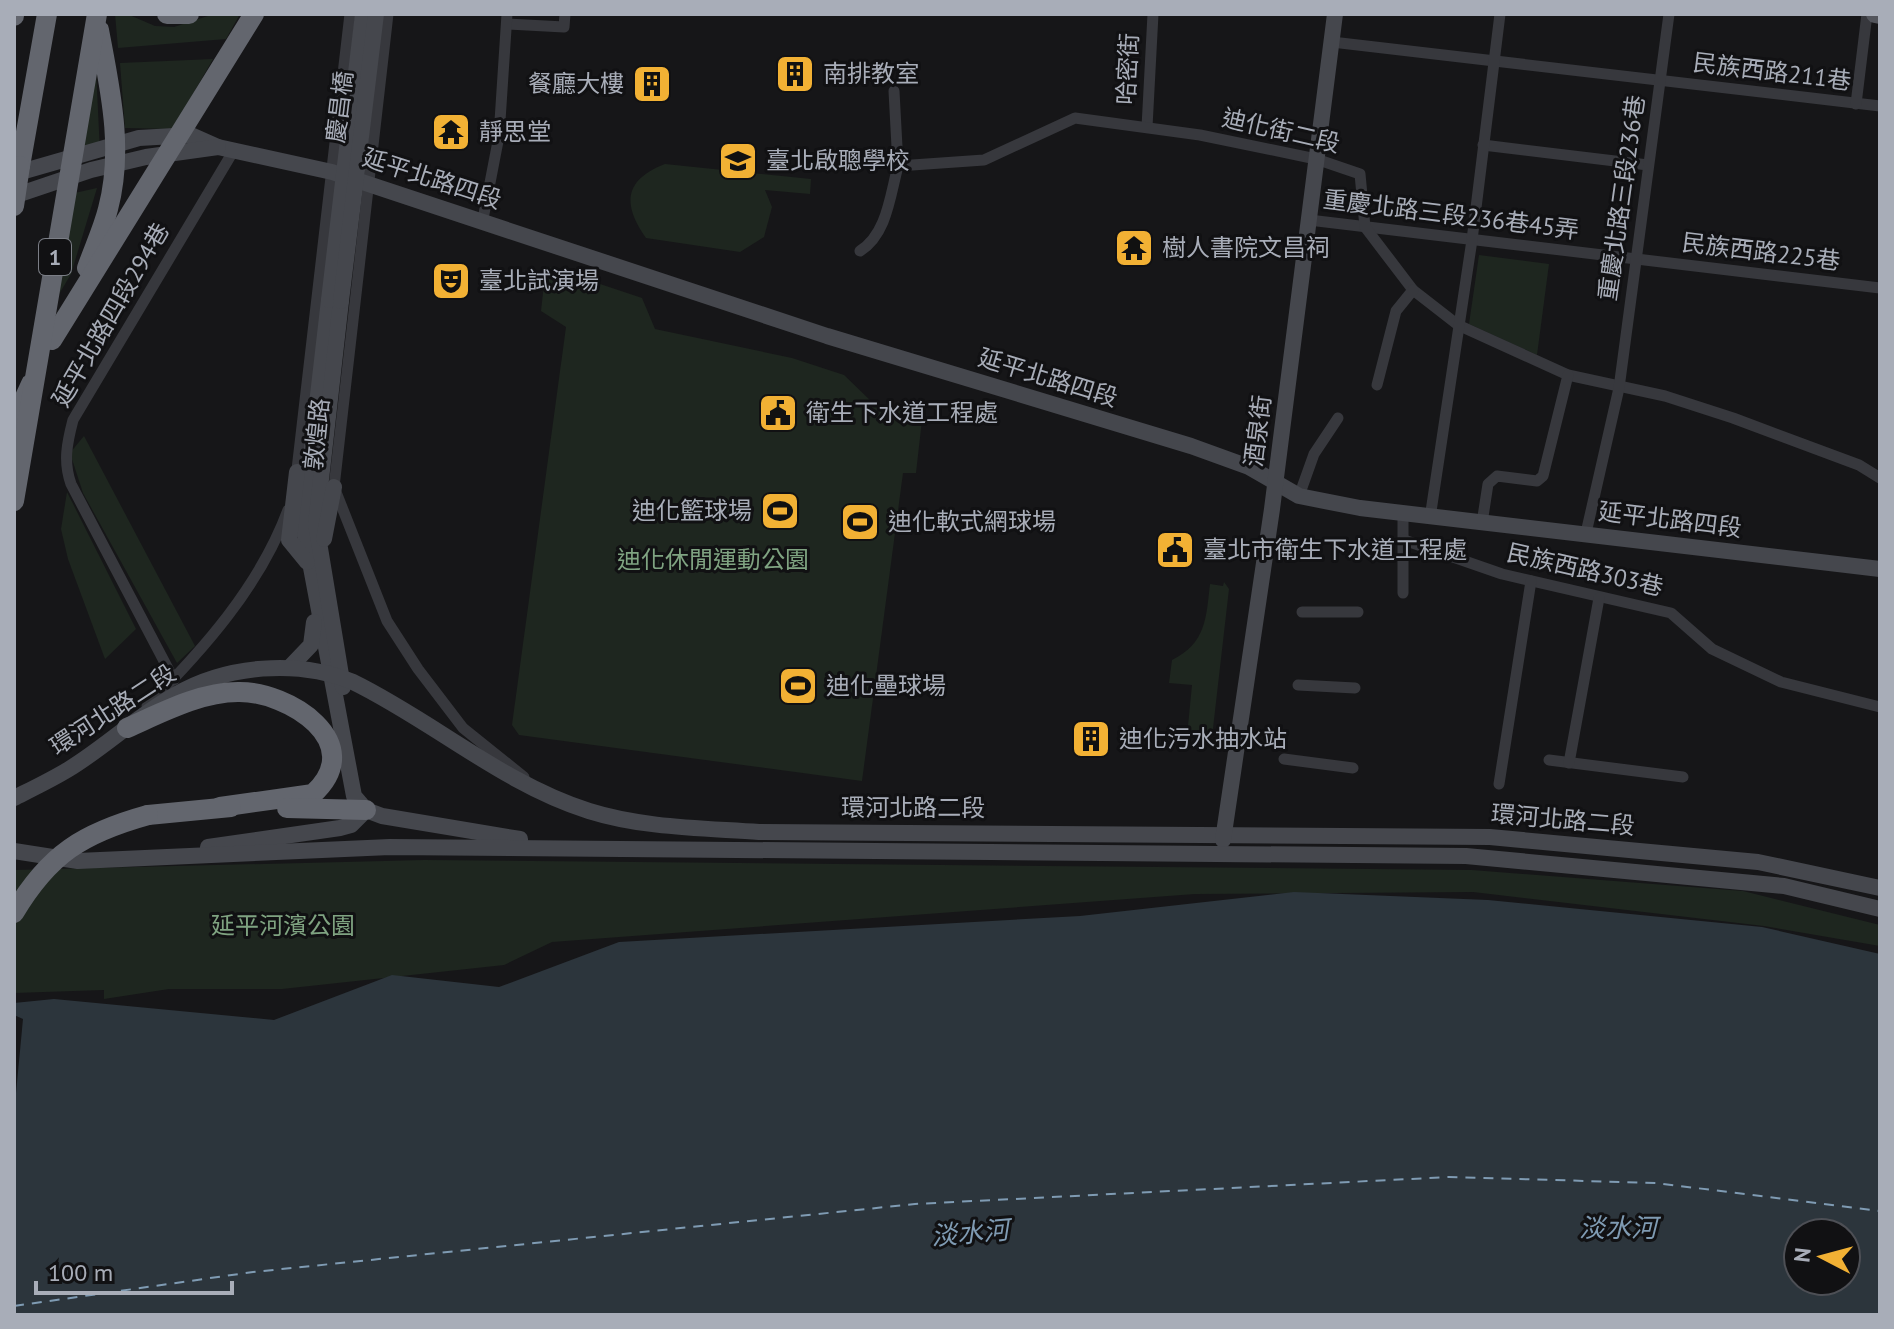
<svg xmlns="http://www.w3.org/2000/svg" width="1894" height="1329" viewBox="0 0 1894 1329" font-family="'PT Sans','Noto Sans TC',sans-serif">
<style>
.green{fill:#1e261f}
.water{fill:#2c353c;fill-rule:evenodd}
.pier{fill:#161618}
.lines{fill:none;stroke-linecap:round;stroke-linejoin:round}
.ferry{stroke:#7f9bb3;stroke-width:2;stroke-dasharray:10 8;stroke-linecap:butt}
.street{stroke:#37383d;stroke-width:11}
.secondary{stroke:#45474d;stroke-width:16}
.primary{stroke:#53555c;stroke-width:18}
.highway{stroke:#63666e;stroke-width:20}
.secondary-bridge{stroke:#45474d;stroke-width:16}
.highway-bridge{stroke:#63666e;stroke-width:20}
.labels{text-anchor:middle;stroke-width:6;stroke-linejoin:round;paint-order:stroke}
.shield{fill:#111113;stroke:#7b7e86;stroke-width:2}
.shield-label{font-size:22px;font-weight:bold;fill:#a8adb8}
.street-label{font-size:24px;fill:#a8adb8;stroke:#111113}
.poi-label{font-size:24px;fill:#a8adb8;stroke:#111113;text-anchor:start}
.park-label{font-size:24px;fill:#7fa381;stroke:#111113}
.water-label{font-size:26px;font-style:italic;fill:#7f9bb3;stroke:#111113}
</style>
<rect width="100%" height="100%" fill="#161618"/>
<g class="green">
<path d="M115,14H127L155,26L174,27L214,14H240L226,39L118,48Z"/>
<path d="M213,59L173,129L125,128L120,63Z"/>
<path d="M96,69L100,152L74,164Z"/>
<path d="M665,164L811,179L810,194L765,190L772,207L764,237L740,252L646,238C622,204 624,180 665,164Z"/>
<path d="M97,188L71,274L52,306L70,194Z"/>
<path d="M1479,255L1549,264L1537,355L1469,324Z"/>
<path d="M546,266L642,298L655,329L792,358L844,375L873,403L914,413L922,420L916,473H903L862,781L519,735L512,725L566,327L541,311Z"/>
<path d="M84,436L195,646L177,663L83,493L70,453Z"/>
<path d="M67,492L136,629L105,659L68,559L61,529Z"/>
<path d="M1224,582L1229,589L1212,737L1187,736L1192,685L1169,683L1172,660C1206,643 1206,619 1210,584L1223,586Z"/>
<path d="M424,860L1472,870L1743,891L1880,925V946L1764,926L1473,892L1195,894L552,942L504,965L282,989H169L104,999V990L14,993V870Z"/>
</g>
<path class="water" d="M1294,892L1488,900L1762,927L1880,954V1315H14V1003L54,999L274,1020L392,975L499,987L619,942L1080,916ZM1798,1233H1846V1281H1798Z"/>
<path class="pier" d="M14,1015L23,1019L14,1114Z"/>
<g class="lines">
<path class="ferry" d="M14,1306L253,1272L915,1204L1449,1177L1656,1183L1880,1211"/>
<g class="street">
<path d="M388,14L334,487L387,621L418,669L463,728L524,777"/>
<path d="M507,24L564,27L565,14"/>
<path d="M1332,42L1880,106"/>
<path d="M894,91L898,166"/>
<path d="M1856,104L1867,14"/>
<path d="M1147,127L1153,14"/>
<path d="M1483,145L1648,165"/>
<path d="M483,219L499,136L507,14"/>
<path d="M1309,220L1880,288"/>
<path d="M860,251C887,234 890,196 898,166L984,160L1075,118L1200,135L1316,159L1360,174L1365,227L1413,290L1458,325L1568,375L1665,396L1733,418L1859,465L1880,478"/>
<path d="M1377,385L1396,311L1413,290"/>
<path d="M296,478L350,14"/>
<path d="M1299,496L1314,454L1338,418"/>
<path d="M1403,515V593"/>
<path d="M1430,518L1472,240L1500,14"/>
<path d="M1482,523L1488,484L1497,476L1537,481L1543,476L1568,375"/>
<path d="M1586,533L1619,388L1669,14"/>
<path d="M1404,540L1502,574L1671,613L1712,649L1781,682L1880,707"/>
<path d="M1302,612H1358"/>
<path d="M174,680L71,484C63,462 67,443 73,420L234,150"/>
<path d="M1298,685L1355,688"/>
<path d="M147,706C203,650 260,586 288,510"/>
<path d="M1284,759L1353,768"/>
<path d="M1549,760L1683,777"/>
<path d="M1569,763L1599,598"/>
<path d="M1499,784L1531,581"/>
</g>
<g class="secondary">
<path d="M14,174L139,138L191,135L218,147L332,172L827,336L1191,446L1249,467L1299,496L1360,508L1880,569"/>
<path d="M14,196L91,170L146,157L218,147"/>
<path d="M329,300L303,525L354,796L366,810L382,816L520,839"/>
<path d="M341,301L316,524L343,687"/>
<path d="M297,472L289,540L307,562"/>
<path d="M324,539L334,487"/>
<path d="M289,668L311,645L314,622"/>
<path d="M14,798C32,789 51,780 69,769C105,747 137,716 175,695C226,665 298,659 353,682C433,721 503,784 589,811C643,828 702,828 759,832L1490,837L1758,862L1880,888"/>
<path d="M1223,840L1272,509L1335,14"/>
<path d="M208,847L340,828L351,825L366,810"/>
<path d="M14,851L78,861L390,847L1466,856L1784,886L1880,909"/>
</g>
<path class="primary" d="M1875,14L1880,15"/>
<g class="highway">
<path d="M167,14H189"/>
<path d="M14,16V14"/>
<path d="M20,166L47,14"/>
<path d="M14,421L31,384"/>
<path d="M127,728C161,713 200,692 238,692C289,691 369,743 313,794L220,807"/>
<path d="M287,808L366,810"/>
<path d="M148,815L231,807"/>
</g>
<g class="secondary-bridge">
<path d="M329,300L363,14"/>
<path d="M341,301L376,14"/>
</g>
<g class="highway-bridge">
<path d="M14,206L20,166"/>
<path d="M87,268C94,248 103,229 108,209C124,149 110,89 99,30"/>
<path d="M52,340L254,14"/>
<path d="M14,501L97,14"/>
<path d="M14,913C49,854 83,833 148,815"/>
</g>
</g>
<defs>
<symbol id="building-square" viewBox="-11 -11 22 22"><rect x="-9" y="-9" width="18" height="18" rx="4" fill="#f2b134" stroke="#111113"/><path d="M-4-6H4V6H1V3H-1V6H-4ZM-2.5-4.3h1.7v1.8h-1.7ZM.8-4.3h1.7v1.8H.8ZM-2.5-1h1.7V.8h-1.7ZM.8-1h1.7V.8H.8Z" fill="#111"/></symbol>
<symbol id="temple-square" viewBox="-11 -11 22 22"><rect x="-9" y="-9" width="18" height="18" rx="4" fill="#f2b134" stroke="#111113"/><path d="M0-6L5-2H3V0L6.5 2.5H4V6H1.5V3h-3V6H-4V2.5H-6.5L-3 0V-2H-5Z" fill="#111"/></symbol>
<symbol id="school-square" viewBox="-11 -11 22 22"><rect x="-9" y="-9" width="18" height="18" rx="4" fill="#f2b134" stroke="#111113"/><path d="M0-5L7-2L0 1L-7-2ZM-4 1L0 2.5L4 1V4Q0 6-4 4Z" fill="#111"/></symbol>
<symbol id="theatre-square" viewBox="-11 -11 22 22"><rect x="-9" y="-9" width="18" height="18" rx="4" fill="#f2b134" stroke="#111113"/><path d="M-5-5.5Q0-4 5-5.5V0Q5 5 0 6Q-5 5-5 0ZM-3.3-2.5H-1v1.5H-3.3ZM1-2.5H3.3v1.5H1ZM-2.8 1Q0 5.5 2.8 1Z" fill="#111"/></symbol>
<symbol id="civic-square" viewBox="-11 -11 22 22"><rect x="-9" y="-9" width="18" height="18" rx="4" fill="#f2b134" stroke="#111113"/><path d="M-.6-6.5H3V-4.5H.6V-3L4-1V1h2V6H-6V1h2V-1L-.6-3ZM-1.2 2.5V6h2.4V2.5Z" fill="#111"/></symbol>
<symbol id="stadium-square" viewBox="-11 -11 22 22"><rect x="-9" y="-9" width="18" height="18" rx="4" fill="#f2b134" stroke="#111113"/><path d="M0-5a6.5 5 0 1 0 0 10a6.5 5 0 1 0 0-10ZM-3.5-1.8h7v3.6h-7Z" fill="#111"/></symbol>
</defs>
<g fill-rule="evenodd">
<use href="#building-square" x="773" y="52" width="44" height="44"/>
<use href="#building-square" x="630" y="62" width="44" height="44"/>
<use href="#temple-square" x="429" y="110" width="44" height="44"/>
<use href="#school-square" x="716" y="139" width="44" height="44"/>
<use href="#temple-square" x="1112" y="226" width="44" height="44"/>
<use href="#theatre-square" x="429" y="259" width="44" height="44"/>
<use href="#civic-square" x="756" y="391" width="44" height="44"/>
<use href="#stadium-square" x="758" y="489" width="44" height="44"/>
<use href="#stadium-square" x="838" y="500" width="44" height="44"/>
<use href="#civic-square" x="1153" y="528" width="44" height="44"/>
<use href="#stadium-square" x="776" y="664" width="44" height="44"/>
<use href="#building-square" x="1069" y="717" width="44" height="44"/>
</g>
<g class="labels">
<rect class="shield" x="39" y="239" width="32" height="36" rx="6"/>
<g class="shield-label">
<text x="55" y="265">1</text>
</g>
<g class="street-label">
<text transform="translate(1128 69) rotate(-87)" y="8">哈密街</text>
<text transform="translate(1772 72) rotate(7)" y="8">民族西路211巷</text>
<text transform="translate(340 107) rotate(-83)" y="8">慶昌橋</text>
<text transform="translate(1281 131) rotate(13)" y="8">迪化街二段</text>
<text transform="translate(432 179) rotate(18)" y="8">延平北路四段</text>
<text transform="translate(1622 198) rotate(-82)" y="8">重慶北路三段236巷</text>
<text transform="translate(1451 215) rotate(7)" y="8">重慶北路三段236巷45弄</text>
<text transform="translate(1761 252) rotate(7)" y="8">民族西路225巷</text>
<text transform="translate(111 315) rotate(-60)" y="8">延平北路四段294巷</text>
<text transform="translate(1048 378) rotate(17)" y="8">延平北路四段</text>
<text transform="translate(1258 431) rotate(-83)" y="8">酒泉街</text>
<text transform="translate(317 434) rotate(-84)" y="8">敦煌路</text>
<text transform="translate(1670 520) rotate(7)" y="8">延平北路四段</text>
<text transform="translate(1585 570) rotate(13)" y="8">民族西路303巷</text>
<text transform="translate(113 710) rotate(-33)" y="8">環河北路二段</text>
<text x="913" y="816">環河北路二段</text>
<text transform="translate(1563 820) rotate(5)" y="8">環河北路二段</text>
</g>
<g class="poi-label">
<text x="823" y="82">南排教室</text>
<text x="624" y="92" text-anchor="end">餐廳大樓</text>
<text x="479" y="140">靜思堂</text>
<text x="766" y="169">臺北啟聰學校</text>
<text x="1162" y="256">樹人書院文昌祠</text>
<text x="479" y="289">臺北試演場</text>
<text x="806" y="421">衛生下水道工程處</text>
<text x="752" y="519" text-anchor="end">迪化籃球場</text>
<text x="888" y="530">迪化軟式網球場</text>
<text x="1203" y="558">臺北市衛生下水道工程處</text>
<text x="826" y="694">迪化壘球場</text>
<text x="1119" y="747">迪化污水抽水站</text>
</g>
<g class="park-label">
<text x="713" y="568">迪化休閒運動公園</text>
<text x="283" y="934">延平河濱公園</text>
</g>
<g class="water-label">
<text x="1618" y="1237">淡水河</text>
<text transform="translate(970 1233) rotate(-5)" y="9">淡水河</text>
</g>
</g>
<rect width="1894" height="1329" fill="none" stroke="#a8adb8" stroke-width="32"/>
<g transform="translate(1822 1257) rotate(276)"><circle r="38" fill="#111113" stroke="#4d4f55" stroke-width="2"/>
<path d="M0-6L14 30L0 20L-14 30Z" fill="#f2b134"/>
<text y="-12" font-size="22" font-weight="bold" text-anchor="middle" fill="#a8adb8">N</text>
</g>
<path d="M36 1281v12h196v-12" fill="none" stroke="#a8adb8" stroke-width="4"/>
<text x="48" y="1281" font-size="24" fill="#a8adb8" stroke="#111113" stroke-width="6" paint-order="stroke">100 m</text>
</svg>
